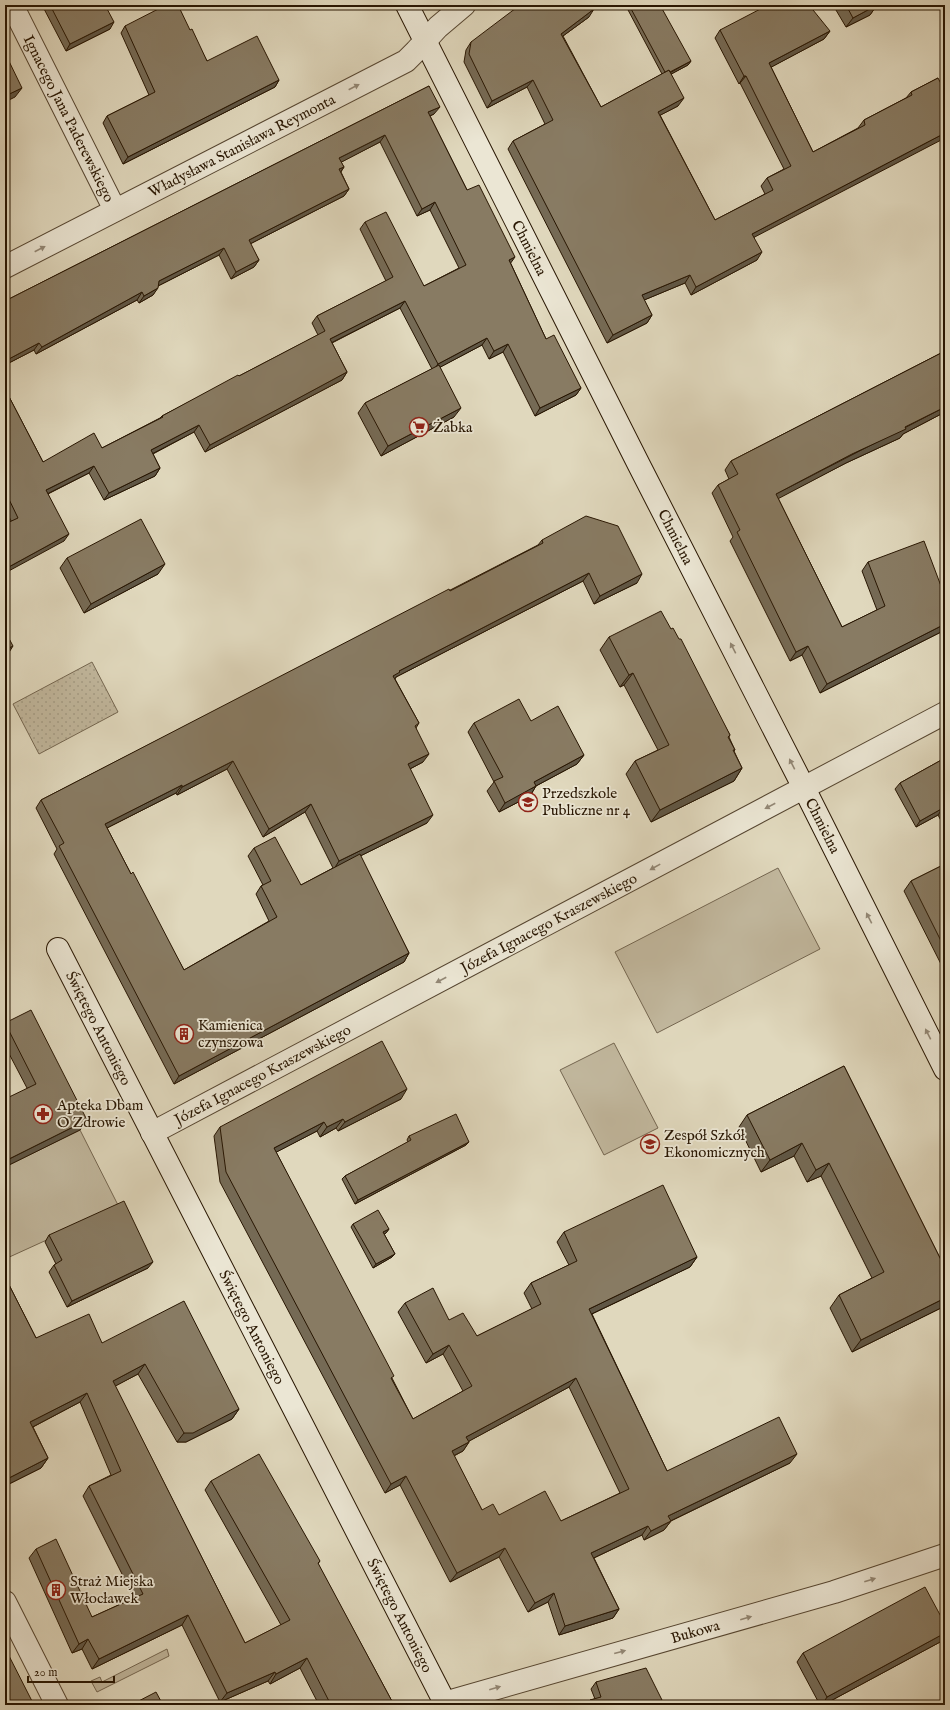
<svg xmlns="http://www.w3.org/2000/svg" width="950" height="1710" viewBox="0 0 950 1710" font-family="'IM FELL English',serif">
<style>
.grass{fill:#c1b79d;stroke:#746650}
.park{fill:url(#park-dots);stroke:#746650}
.lines{fill:none;stroke-linecap:round;stroke-linejoin:round}
.street-casing{stroke:#564631;stroke-width:24}
.secondary-casing{stroke:#281602;stroke-width:24}
.street{stroke:#ebe6d4;stroke-width:22}
.secondary{stroke:#ebe6d4;stroke-width:22}
.wall{fill:#756a55;stroke:#281602;fill-rule:evenodd}
.shaded-wall{fill:#5f5645;stroke:#281602}
.building{fill:#887b63;stroke:#281602;fill-rule:evenodd}
.oneway{fill:#938876}
.labels{text-anchor:middle;stroke-width:3.5;stroke-linejoin:round;paint-order:stroke}
.street-label{font-size:15px;fill:#281602;stroke:#ebe6d4}
.poi-label{font-size:15px;fill:#281602;stroke:#ebe6d4;text-anchor:start}
</style>
<defs>
<pattern id="park-dots" width="8" height="8" patternUnits="userSpaceOnUse"><rect width="8" height="8" fill="#c1b79d"/><path d="M2 2h.1M6 6h.1" fill="none" stroke="#a69d86" stroke-width="1.8" stroke-linecap="round"/></pattern>
</defs>
<rect width="100%" height="100%" fill="#e0d8bd"/>
<filter id="stains"><feTurbulence type="fractalNoise" baseFrequency=".005" numOctaves="4"/><feColorMatrix values="0 0 0 0 .2 0 0 0 0 .09 0 0 0 0 .02 0 0 0 .5 -.17"/></filter>
<radialGradient id="worn" r=".72"><stop offset=".6" stop-color="#630" stop-opacity="0"/><stop offset="1" stop-color="#630" stop-opacity=".3"/></radialGradient>
<g class="grass">
<path d="M778,868L820,949L657,1033L615,952Z"/>
<path d="M614,1043L658,1128L604,1155L560,1070Z"/>
<path d="M80,1130L119,1207L5,1259V1167Z"/>
<path d="M167,1649L169,1656L97,1692L91,1681L100,1677L102,1682Z"/>
</g>
<path class="park" d="M92,662L118,712L39,754L13,704Z"/>
<g class="lines">
<defs>
<g id="street">
<path id="s1" d="M12,5L115,210"/>
<path id="s2" d="M5,267L406,61L416,51L438,27L464,5"/>
<path id="s3" d="M152,1133L945,713"/>
<path d="M5,1602L57,1705"/>
<path id="s4" d="M444,1703L834,1592L945,1555"/>
</g>
<g id="secondary">
<path id="s5" d="M407,5L639,465L804,788L945,1069"/>
<path id="s6" d="M58,949L446,1705"/>
</g>
</defs>
<use href="#street" class="street-casing"/>
<use href="#secondary" class="secondary-casing"/>
<use href="#street" class="street"/>
<use href="#secondary" class="secondary"/>
</g>
<g class="wall">
<path d="M42,5H105L110,29L66,51Z"/>
<path d="M629,5L691,61L688,65L671,74L678,106L660,115L715,220L765,194L761,186L767,178L784,169L740,83L739,84L715,38L720,30L830,31L824,39L771,67L813,152L858,128L864,120L906,98L911,92L938,78L754,237L757,260L691,295L685,283L644,300L652,315L647,323L607,343L508,149L513,141L545,124L527,87L487,108L464,62L466,50L471,42L589,17L563,36L601,107L662,74L627,8Z"/>
<path d="M833,5H877L870,15L846,27Z"/>
<path d="M125,26L190,30L207,61L279,80L275,87L123,164L103,123L107,116L149,95L121,33Z"/>
<path d="M429,86L434,114L430,116L467,190L511,264L546,339L581,388L576,395L535,416L503,352L489,359L482,345L440,367L454,417L381,456L358,413L365,403L432,369L400,308L332,343L347,372L342,380L279,413L205,452L194,432L153,454L160,468L155,476L104,500L89,473L48,494L64,541L11,521L5,509V389L43,462L102,448L160,418L162,416L318,335L312,323L317,316L386,281L360,229L365,222L424,286L459,268L430,210L417,216L380,142L341,162L344,167L341,172L349,189L344,196L250,244L259,260L254,267L231,279L219,255L158,286L153,295L139,303L137,300L36,354L34,350L5,365V301Z"/>
<path d="M945,351V412L903,434L900,438L846,463L778,498L842,627L877,610L862,571L868,562L941,586L945,581V633L943,631L820,693L802,655L790,661L730,541L733,537L712,493L718,485L729,479L725,470L731,461Z"/>
<path d="M542,540L637,583L594,604L583,581L396,677L395,679L419,723L416,728L423,762L410,769L427,823L360,856L409,953L404,962L174,1084L54,854L57,849L36,808L41,800L538,545ZM227,769L263,837L305,812L333,868L301,885L254,848L248,856L263,885L261,886L256,894L269,921L184,970L131,874L107,828L176,793L177,795Z"/>
<path d="M67,558L158,574L84,613L60,568Z"/>
<path d="M671,629L730,735L729,737L735,750L734,751L742,768L734,781L651,822L626,774L635,761L658,750L624,685L620,687L600,650L609,637Z"/>
<path d="M531,721L584,755L577,764L536,786L530,796L499,812L487,791L494,782L468,732L474,723Z"/>
<path d="M945,758V828L938,815L916,827L895,789L900,783Z"/>
<path d="M945,864V972L904,891L911,881Z"/>
<path d="M5,1023L87,1120L80,1130L27,1088L5,1046Z"/>
<path d="M844,1066L945,1268V1306L852,1352L830,1308L839,1295L872,1278L821,1176L807,1182L794,1156L761,1172L739,1127L747,1115Z"/>
<path d="M401,1099L338,1131L336,1128L320,1137L317,1131L276,1152L413,1419L463,1391L443,1354L426,1363L398,1312L405,1303L449,1320L477,1336L532,1309L524,1293L531,1283L569,1265L557,1242L564,1232L697,1257L690,1267L592,1314L667,1471L790,1463L671,1521L664,1530L644,1540L642,1535L594,1558L619,1609L613,1618L559,1635L548,1602L528,1612L499,1557L450,1582L400,1485L385,1493L220,1182L214,1136L220,1127ZM569,1387L620,1493L561,1521L499,1515L482,1510L454,1456L463,1451L469,1442V1441Z"/>
<path d="M409,1136L469,1142L466,1145L355,1204L342,1179L345,1176L408,1142L407,1140Z"/>
<path d="M353,1224L389,1229L386,1233L384,1234L395,1254L392,1257L373,1268L351,1227Z"/>
<path d="M49,1235L148,1268L67,1307L49,1272L54,1265L56,1264L45,1242Z"/>
<path d="M5,1277L36,1338L102,1343L239,1409L232,1419L186,1442H177L138,1374L115,1386L245,1643L281,1625L205,1490L211,1481L320,1561L318,1564L394,1705H319L300,1668L270,1684L268,1681L220,1702L182,1625L92,1669L82,1649L72,1653L29,1558L36,1549L92,1617L134,1598L83,1496L89,1486L111,1475L80,1402L33,1427L48,1458L41,1468L5,1486Z"/>
<path d="M942,1641L823,1705H820L797,1662L803,1653Z"/>
<path d="M596,1682L659,1705H587L590,1700L595,1699L591,1689Z"/>
</g>
<g class="shaded-wall">
<path d="M877,5L870,15L846,27L853,18Z"/>
<path d="M594,9L589,17L556,41L561,34Z"/>
<path d="M114,22L110,29L66,51L70,44Z"/>
<path d="M830,31L824,39L764,71L769,63Z"/>
<path d="M691,61L688,65L664,78L666,75Z"/>
<path d="M744,76H746L740,83L739,84Z"/>
<path d="M279,80L275,87L123,164L128,157Z"/>
<path d="M533,80L527,87L487,108L492,101Z"/>
<path d="M22,88L15,97L5,102V96Z"/>
<path d="M684,98L678,106L653,119L658,112Z"/>
<path d="M440,107L434,114L423,119L428,112Z"/>
<path d="M945,133V138L747,241L752,234Z"/>
<path d="M385,135L380,142L334,166L339,158Z"/>
<path d="M344,167L339,174V169Z"/>
<path d="M349,189L344,196L244,247L249,240Z"/>
<path d="M435,202L430,210L417,216L422,209Z"/>
<path d="M224,248L219,255L154,288L159,281Z"/>
<path d="M762,252L757,260L691,295L696,287Z"/>
<path d="M515,257L510,264L509,260Z"/>
<path d="M259,260L254,267L231,279L236,272Z"/>
<path d="M690,275L685,283L637,303L642,295Z"/>
<path d="M158,288L153,295L139,303L144,296Z"/>
<path d="M142,292L137,300L36,354L42,347Z"/>
<path d="M405,301L400,308L325,346L330,339Z"/>
<path d="M652,315L647,323L607,343L613,335Z"/>
<path d="M487,338L482,345L433,371L438,364Z"/>
<path d="M39,343L34,350L5,365V361Z"/>
<path d="M508,344L503,352L489,359L494,351Z"/>
<path d="M347,372L342,380L205,452L210,445Z"/>
<path d="M581,388L576,395L535,416L540,408Z"/>
<path d="M945,407V412L903,434L900,438L846,463L770,503L776,494Z"/>
<path d="M461,408L454,417L381,456L388,446Z"/>
<path d="M199,425L194,432L146,457L151,450Z"/>
<path d="M94,466L89,473L41,497L46,490Z"/>
<path d="M160,468L155,476L104,500L109,493Z"/>
<path d="M69,534L64,541L5,573V569Z"/>
<path d="M165,564L158,574L84,613L91,604Z"/>
<path d="M589,573L583,581L396,677L394,680L393,676L399,671Z"/>
<path d="M642,574L637,583L594,604L600,596Z"/>
<path d="M945,624V628L943,631L820,693L827,684Z"/>
<path d="M13,646L8,654L5,655V650Z"/>
<path d="M808,646L802,655L790,661L796,652Z"/>
<path d="M633,673L624,685L620,687L629,675Z"/>
<path d="M429,754L423,762L402,773L408,764Z"/>
<path d="M584,755L577,764L532,788L536,786L530,796L499,812L505,803L534,782Z"/>
<path d="M233,761L227,769L177,795L182,787Z"/>
<path d="M742,768L734,781L651,822L660,810Z"/>
<path d="M182,785L176,793L99,832L105,824Z"/>
<path d="M311,804L305,812L263,837L269,829Z"/>
<path d="M943,808L938,815L916,827L920,821Z"/>
<path d="M433,815L427,823L334,869L339,861Z"/>
<path d="M409,953L404,962L174,1084L179,1076Z"/>
<path d="M9,961L5,967V963Z"/>
<path d="M407,1089L401,1099L338,1131L345,1122Z"/>
<path d="M343,1119L336,1128L320,1137L327,1127Z"/>
<path d="M87,1120L80,1130L5,1167V1161Z"/>
<path d="M324,1122L317,1131L267,1157L274,1148Z"/>
<path d="M469,1142L466,1145L355,1204L358,1200Z"/>
<path d="M802,1143L794,1156L761,1172L770,1160Z"/>
<path d="M829,1163L821,1176L807,1182L816,1170Z"/>
<path d="M389,1229L386,1233L381,1236L383,1232Z"/>
<path d="M395,1254L392,1257L373,1268L376,1264Z"/>
<path d="M697,1257L690,1267L583,1318L589,1309Z"/>
<path d="M153,1262L148,1268L67,1307L72,1301Z"/>
<path d="M945,1298V1306L852,1352L861,1340Z"/>
<path d="M449,1345L443,1354L426,1363L433,1354Z"/>
<path d="M145,1364L138,1374L106,1391L113,1381Z"/>
<path d="M576,1378L569,1387L460,1446L466,1437Z"/>
<path d="M87,1393L80,1402L23,1432L30,1422Z"/>
<path d="M239,1409L232,1419L186,1442H177L184,1433Z"/>
<path d="M469,1442L463,1451L445,1460L452,1451Z"/>
<path d="M797,1454L790,1463L662,1525L668,1516Z"/>
<path d="M48,1458L41,1468L5,1486V1482L7,1479Z"/>
<path d="M406,1476L400,1485L385,1493L391,1484Z"/>
<path d="M671,1521L664,1530L644,1540L651,1531Z"/>
<path d="M648,1526L642,1535L585,1562L591,1553Z"/>
<path d="M505,1548L499,1557L450,1582L457,1573Z"/>
<path d="M554,1593L548,1602L528,1612L535,1603Z"/>
<path d="M619,1609L613,1618L559,1635L565,1626Z"/>
<path d="M188,1615L182,1625L92,1669L99,1659Z"/>
<path d="M945,1633V1637L942,1641L823,1705H822L827,1697Z"/>
<path d="M88,1639L82,1649L72,1653L79,1644Z"/>
<path d="M307,1658L300,1668L270,1684L276,1674Z"/>
<path d="M275,1672L268,1681L220,1702L227,1693Z"/>
<path d="M662,1700L659,1705H654Z"/>
</g>
<g class="building">
<path d="M50,5H105L114,22L70,44Z"/>
<path d="M166,5H178L190,30L192,29L207,61L257,36L279,80L128,157L107,116L155,92L125,26Z"/>
<path d="M520,5H591L594,9L561,34L601,107L669,70L684,98L658,112L715,220L773,190L767,178L791,166L746,76H744L720,30L768,5H809L830,31L769,63L813,152L865,125L864,120L912,95L911,92L938,78L945,91V133L752,234L762,252L696,287L690,275L642,295L652,315L613,335L513,141L553,120L533,80L492,101L469,54L471,42Z"/>
<path d="M629,5H660L691,61L670,72L669,70L665,72Z"/>
<path d="M846,5H877L853,18Z"/>
<path d="M5,53L22,88L5,96Z"/>
<path d="M429,86L440,107L428,112L467,190L479,185L515,257L509,260L546,339L554,335L581,388L540,408L508,344L494,351L487,338L438,364L405,301L330,339L347,372L284,406L210,445L199,425L151,450L160,468L109,493L94,466L46,490L69,534L5,569V524L18,518L5,491V389L43,462L94,433L102,448L163,417L162,416L238,375L239,376L325,331L317,316L393,277L365,222L386,212L424,286L466,265L435,202L422,209L385,135L339,158L344,167L339,169L349,189L249,240L259,260L236,272L224,248L159,281L158,288L144,296L142,292L42,347L39,343L5,361V301Z"/>
<path d="M945,351V407L905,427L906,429L852,454L776,494L842,627L885,606L868,562L924,541L941,586L945,581V624L827,684L808,646L796,652L737,532L740,530L718,485L738,474L731,461Z"/>
<path d="M439,365L461,408L388,446L365,403Z"/>
<path d="M586,516L618,526L642,574L600,596L589,573L399,671L400,672L393,676L419,723L415,726L429,754L408,764L433,815L339,861L311,804L269,829L233,761L182,787V785L105,824L131,874L133,872L184,970L277,917L261,886L271,881L254,848L275,837L301,885L360,854L409,953L179,1076L59,846L64,843L41,800L449,589L450,591L543,543L542,540Z"/>
<path d="M141,519L165,564L91,604L67,558Z"/>
<path d="M661,611L671,629L673,628L679,639H681L730,735L728,737L735,750H733L742,768L660,810L635,761L669,745L633,673L629,675L609,637Z"/>
<path d="M5,631L13,646L5,650Z"/>
<path d="M519,699L531,721L558,706L584,755L534,782L536,786L505,803L494,781L503,777L474,723Z"/>
<path d="M945,758V813L943,808L920,821L900,783Z"/>
<path d="M945,864V949L911,881Z"/>
<path d="M5,953L9,961L5,963Z"/>
<path d="M31,1010L87,1120L5,1161V1099L36,1084L5,1023Z"/>
<path d="M382,1041L407,1089L345,1122L343,1119L327,1127L324,1122L274,1148L394,1376L391,1378L413,1419L472,1386L449,1345L433,1354L405,1303L433,1288L449,1320L463,1313L477,1336L541,1304L531,1283L577,1261L564,1232L663,1185L697,1257L589,1309L667,1471L779,1417L797,1454L668,1516L671,1521L651,1531L648,1526L591,1553L619,1609L565,1626L554,1593L535,1603L505,1548L457,1573L406,1476L391,1484L226,1172L220,1127ZM576,1378L629,1489L561,1521L545,1491L499,1515L493,1504L482,1510L452,1451L469,1442L466,1437Z"/>
<path d="M844,1066L945,1268V1298L861,1340L839,1295L884,1272L829,1163L816,1170L802,1143L770,1160L747,1115Z"/>
<path d="M456,1114L469,1142L358,1200L345,1176L411,1140L409,1136Z"/>
<path d="M124,1201L153,1262L72,1301L54,1265L62,1260L49,1235Z"/>
<path d="M378,1210L389,1229L383,1232L395,1254L376,1264L353,1224Z"/>
<path d="M5,1277L36,1338L89,1314L102,1343L184,1301L239,1409L193,1433H184L145,1364L113,1381L245,1643L290,1620L211,1481L259,1454L320,1561L318,1563L394,1705H331L307,1658L276,1674L275,1672L227,1693L188,1615L99,1659L88,1639L79,1644L36,1549L56,1539L92,1617L143,1594L89,1486L121,1471L87,1393L30,1422L48,1458L7,1479L5,1475Z"/>
<path d="M925,1587L945,1624V1633L827,1697L803,1653Z"/>
<path d="M5,1648L34,1705H5Z"/>
<path d="M646,1668L662,1700L654,1705H591L590,1700L601,1697L596,1682Z"/>
<path d="M156,1692L163,1705H131Z"/>
</g>
<defs><path id="oneway-solid" d="M-6-.8H1V-3.2L6.5 0L1 3.2V.8H-6Z"/></defs>
<g class="oneway">
<use href="#oneway-solid" transform="translate(354 87) rotate(-27)"/>
<use href="#oneway-solid" transform="translate(40 249) rotate(-27)"/>
<use href="#oneway-solid" transform="translate(733 648) rotate(-117)"/>
<use href="#oneway-solid" transform="translate(792 764) rotate(-117)"/>
<use href="#oneway-solid" transform="translate(770 806) rotate(152)"/>
<use href="#oneway-solid" transform="translate(655 867) rotate(151)"/>
<use href="#oneway-solid" transform="translate(869 918) rotate(-117)"/>
<use href="#oneway-solid" transform="translate(441 980) rotate(152)"/>
<use href="#oneway-solid" transform="translate(928 1034) rotate(-117)"/>
<use href="#oneway-solid" transform="translate(870 1580) rotate(-18)"/>
<use href="#oneway-solid" transform="translate(746 1618) rotate(-16)"/>
<use href="#oneway-solid" transform="translate(620 1652) rotate(-15)"/>
<use href="#oneway-solid" transform="translate(495 1688) rotate(-16)"/>
</g>
<defs>
<symbol id="supermarket-ring" viewBox="-11 -11 22 22"><circle r="9.5" fill="#ebe6d4" stroke="#8f2418" stroke-width="1.5"/><path d="M-6-5.5h2.5l.6 2H6L4.5 2H-2.5L-4.4-4H-6ZM-1.5 3.2a1.3 1.3 0 1 0 .1 0ZM3 3.2a1.3 1.3 0 1 0 .1 0Z" fill="#8f2418"/></symbol>
<symbol id="school-ring" viewBox="-11 -11 22 22"><circle r="9.5" fill="#ebe6d4" stroke="#8f2418" stroke-width="1.5"/><path d="M0-5L7-2L0 1L-7-2ZM-4 1L0 2.5L4 1V4Q0 6-4 4Z" fill="#8f2418"/></symbol>
<symbol id="building-ring" viewBox="-11 -11 22 22"><circle r="9.5" fill="#ebe6d4" stroke="#8f2418" stroke-width="1.5"/><path d="M-4-6H4V6H1V3H-1V6H-4ZM-2.5-4.3h1.7v1.8h-1.7ZM.8-4.3h1.7v1.8H.8ZM-2.5-1h1.7V.8h-1.7ZM.8-1h1.7V.8H.8Z" fill="#8f2418"/></symbol>
<symbol id="pharmacy-ring" viewBox="-11 -11 22 22"><circle r="9.5" fill="#ebe6d4" stroke="#8f2418" stroke-width="1.5"/><path d="M-2-6h4v4h4v4h-4v4h-4v-4h-4v-4h4Z" fill="#8f2418"/></symbol>
</defs>
<g fill-rule="evenodd">
<use href="#supermarket-ring" x="408" y="416" width="22" height="22"/>
<use href="#school-ring" x="517" y="791" width="22" height="22"/>
<use href="#building-ring" x="173" y="1023" width="22" height="22"/>
<use href="#pharmacy-ring" x="32" y="1103" width="22" height="22"/>
<use href="#school-ring" x="639" y="1133" width="22" height="22"/>
<use href="#building-ring" x="45" y="1579" width="22" height="22"/>
</g>
<g class="labels">
<g class="street-label">
<text dy="5" stroke="none"><textPath href="#s1" startOffset="127">Ignacego Jana Paderewskiego</textPath></text>
<text dy="5" stroke="none"><textPath href="#s2" startOffset="266">Władysława Stanisława Reymonta</textPath></text>
<text dy="5" stroke="none"><textPath href="#s5" startOffset="272">Chmielna</textPath></text>
<text dy="5" stroke="none"><textPath href="#s5" startOffset="596">Chmielna</textPath></text>
<text dy="5" stroke="none"><textPath href="#s5" startOffset="920">Chmielna</textPath></text>
<text dy="5" stroke="none"><textPath href="#s3" startOffset="449">Józefa Ignacego Kraszewskiego</textPath></text>
<text dy="5" stroke="none"><textPath href="#s6" startOffset="89">Świętego Antoniego</textPath></text>
<text dy="5" stroke="none"><textPath href="#s3" startOffset="125">Józefa Ignacego Kraszewskiego</textPath></text>
<text dy="5" stroke="none"><textPath href="#s6" startOffset="425">Świętego Antoniego</textPath></text>
<text dy="5" stroke="none"><textPath href="#s6" startOffset="749">Świętego Antoniego</textPath></text>
<text dy="5" stroke="none"><textPath href="#s4" startOffset="261">Bukowa</textPath></text>
</g>
<g class="poi-label">
<text x="433" y="432">Żabka</text>
<text x="542" y="798">Przedszkole<tspan x="542" dy="17">Publiczne nr 4</tspan></text>
<text x="198" y="1030">Kamienica<tspan x="198" dy="17">czynszowa</tspan></text>
<text x="57" y="1110">Apteka Dbam<tspan x="57" dy="17">O Zdrowie</tspan></text>
<text x="664" y="1140">Zespół Szkół<tspan x="664" dy="17">Ekonomicznych</tspan></text>
<text x="70" y="1586">Straż Miejska<tspan x="70" dy="17">Włocławek</tspan></text>
</g>
</g>
<rect width="950" height="1710" fill="none" stroke="#e0d8bd" stroke-width="20"/>
<rect x="6" y="6" width="938" height="1698" fill="none" stroke="#281602" stroke-width="2"/>
<rect x="10" y="10" width="930" height="1690" fill="none" stroke="#281602"/>
<path d="M28 1676v6h86v-6" fill="none" stroke="#281602" stroke-width="2"/>
<text x="34" y="1676" font-size="12" fill="#281602" stroke="#ebe6d4" stroke-width="3" paint-order="stroke">20 m</text>
<rect width="100%" height="100%" filter="url(#stains)"/>
<rect width="100%" height="100%" fill="url(#worn)"/>
</svg>
